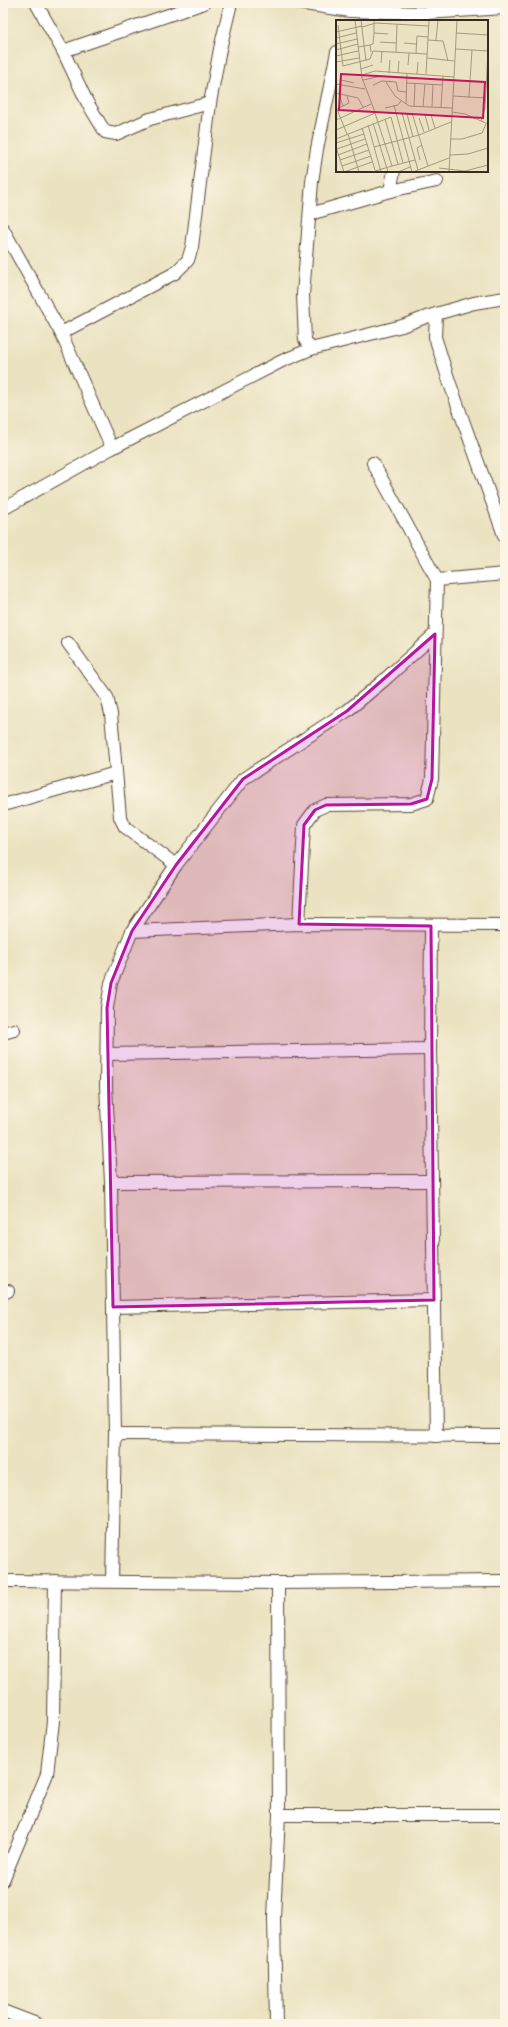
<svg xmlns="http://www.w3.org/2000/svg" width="508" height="2027" viewBox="0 0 508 2027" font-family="'Gentium Book Plus',serif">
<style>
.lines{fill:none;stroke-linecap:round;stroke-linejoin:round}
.street-casing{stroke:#554636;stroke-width:14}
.street{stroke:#fff;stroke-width:12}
.marked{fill:#b5179e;fill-opacity:0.2;stroke:#b5179e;stroke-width:3;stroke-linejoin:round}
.inset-road{fill:none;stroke:#a4987f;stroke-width:1}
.view{fill:#c2185b;fill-opacity:0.15;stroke:#c2185b;stroke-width:2}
.inset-edge{fill:none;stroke:#3b2a1e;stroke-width:2}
</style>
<rect width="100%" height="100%" fill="#fcf5e5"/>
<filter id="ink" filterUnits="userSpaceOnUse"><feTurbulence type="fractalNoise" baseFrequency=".025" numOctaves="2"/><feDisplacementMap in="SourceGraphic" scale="8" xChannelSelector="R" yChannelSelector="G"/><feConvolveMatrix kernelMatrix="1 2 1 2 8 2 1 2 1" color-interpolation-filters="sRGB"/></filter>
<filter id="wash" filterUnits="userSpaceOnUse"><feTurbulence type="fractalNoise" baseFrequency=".012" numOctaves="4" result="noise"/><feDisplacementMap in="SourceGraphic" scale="16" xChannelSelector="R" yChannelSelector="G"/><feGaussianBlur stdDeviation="0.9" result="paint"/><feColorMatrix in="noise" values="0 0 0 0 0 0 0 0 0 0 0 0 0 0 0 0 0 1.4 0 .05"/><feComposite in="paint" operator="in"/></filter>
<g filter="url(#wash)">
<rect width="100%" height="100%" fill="#eae2c0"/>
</g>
<g filter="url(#ink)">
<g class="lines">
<defs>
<g id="street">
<path d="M36,3L63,51L87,102L105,132L116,134L150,119L210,103"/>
<path d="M298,3L350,11L426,13L505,8"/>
<path d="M63,51L204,3"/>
<path d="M390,191L394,171"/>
<path d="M310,214L390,191L437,181"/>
<path d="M3,229L61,333L112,448"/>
<path d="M436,314L435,337L449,381L505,538"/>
<path d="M61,333L175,273L188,260L192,247L210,103L220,49L231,3"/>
<path d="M311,349L305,340L303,295L312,182L317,149L337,52"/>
<path d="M3,509L112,448L282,361L311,349L402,326L426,317L474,303L505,298"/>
<path d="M437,580L505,574"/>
<path d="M68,643L107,697L111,714L120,817L125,827L176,865"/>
<path d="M3,805L116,773"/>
<path d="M299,924L304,825L315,810L326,805L411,804L427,799L432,779L437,580L373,463"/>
<path d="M431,926L430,1049L436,1436"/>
<path d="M132,931L299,924L505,925"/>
<path d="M3,1033L14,1030"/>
<path d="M107,1054L430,1049"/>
<path d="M111,1182L432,1181"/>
<path d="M3,1293L8,1291"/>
<path d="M113,1307L434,1300"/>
<path d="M115,1434L505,1436"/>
<path d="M3,1581L278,1583L505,1581"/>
<path d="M112,1581L115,1434L111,1182L106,1086L107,1008L111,983L132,931L176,865L243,779L347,711L382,682L435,634"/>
<path d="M279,1815H505"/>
<path d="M3,1880L47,1774L53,1721L55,1581"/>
<path d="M3,2011L37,2024"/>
<path d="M276,2024L274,1918L279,1815L278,1583"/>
</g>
</defs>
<use href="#street" class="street-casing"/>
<use href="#street" class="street"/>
</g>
</g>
<path class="marked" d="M435,634L432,779L427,799L411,804L326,805L315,810L304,825L299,924L431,926L434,1300L113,1307L107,1008L111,983L132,931L176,865L243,779L347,711Z"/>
<g transform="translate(336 20)">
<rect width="152" height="152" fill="#eae2c0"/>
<path class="inset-road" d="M19,0L26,58L39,92M25,0L30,41M2,5L7,46L34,39L37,31L91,34M26,7L40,3L92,6M0,12L26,6M38,13V0M120,13L152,15M0,18L20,13M92,20L107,21L112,41M100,20L102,0M44,22L60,23M68,23L80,24M0,24L21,19M34,25L37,24L38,13L52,14M22,27L34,25L35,32M120,29L152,31M0,30L22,24M60,32L61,4M80,33L81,16L92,17M0,36L22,31M91,38L118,41M0,42L23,38M45,43L46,31M72,45L73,33M25,49L37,45M5,53L3,74L7,86M53,53L54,40M62,53L63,41M81,54L82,42M90,54L93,0M26,55L39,51L118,57M5,60L18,63M27,60L46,56M50,62L59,76L73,86L116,88M70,63L107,65M0,64L29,69M37,65L46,61L60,62L62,71L70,72M0,73L22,78L27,87M117,76L149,78M133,77L136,30M70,84L71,54M58,85L76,152M0,87L11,114M78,87L79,64M87,87L89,64M96,87L97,64M105,87L107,56M49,88L62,85L65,81M1,89L13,83L11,76M116,92L129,94L152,104M66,93L82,150M76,93L92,146M71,94L77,117M89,95L93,110M95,95L99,108M83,98L88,112M49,99L62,144M0,100L35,84M145,101L149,88L152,31M37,103L52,152M32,105L45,152M26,108L39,150M0,110L39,93L56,146L39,151M12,114L23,152M0,119L55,97L67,143M114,119H126L146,113L150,104M0,123L28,114M0,127L8,152M38,127L83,115L115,102M1,129L29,119M2,135L31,124M114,135L132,134L152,128M4,140L33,130M84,140L81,128L86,125M6,146L35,136M56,146L79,140M103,148L129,151L152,145M8,152L36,142M62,152L74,147M77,152L113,138M113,152L121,0"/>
<path class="view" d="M5,54L149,62L147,98L3,90Z"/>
<rect width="152" height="152" class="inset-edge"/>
</g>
<rect width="508" height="2027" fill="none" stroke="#fcf5e5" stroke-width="16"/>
</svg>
